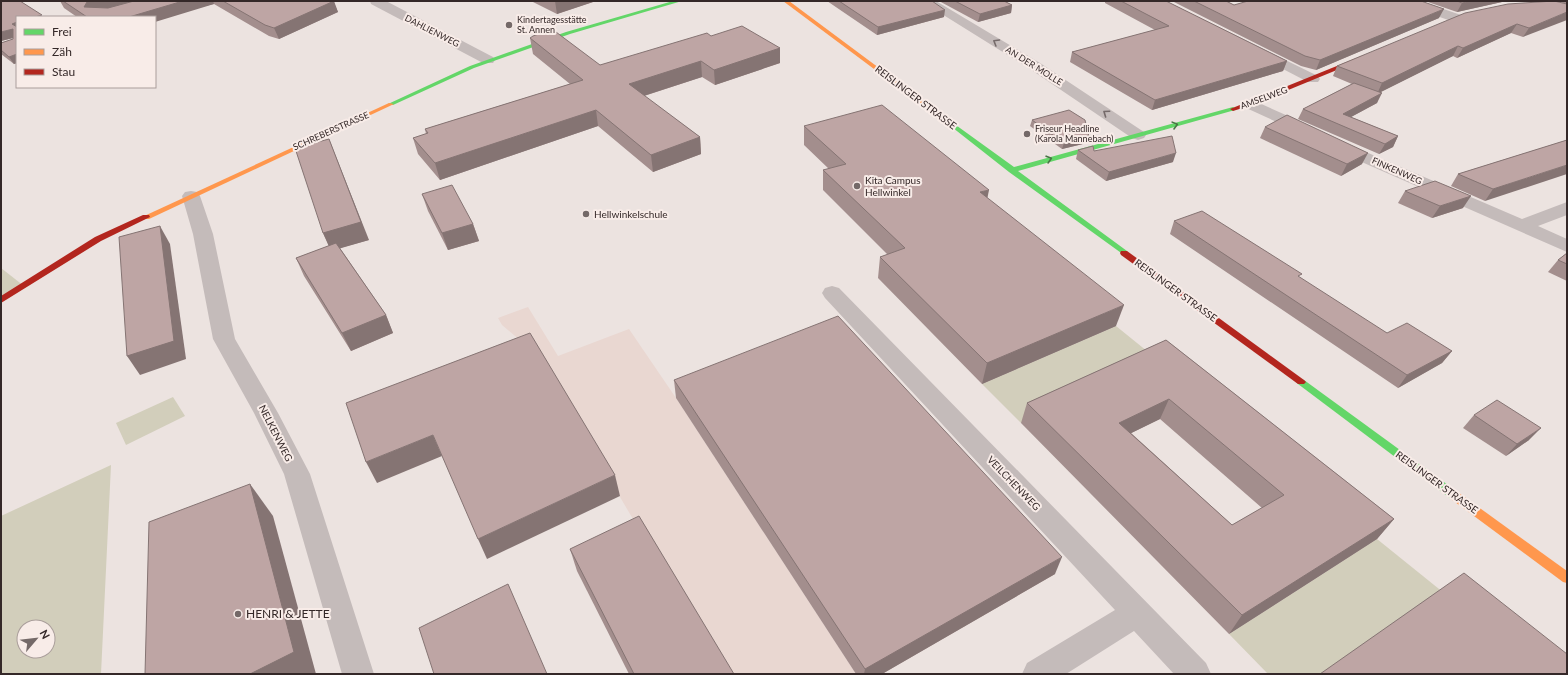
<svg xmlns="http://www.w3.org/2000/svg" width="1568" height="675" viewBox="0 0 1568 675" font-family="Lato,sans-serif">
<style>
.green{fill:#d2cebb;fill-rule:evenodd}
.plaza{fill:#e9d7d1}
.lines{fill:none;stroke-linecap:round;stroke-linejoin:round}
.street{fill:#c4bbba;fill-rule:evenodd}
.fast{fill:#63d668;fill-rule:evenodd}
.slow{fill:#ff974d;fill-rule:evenodd}
.jam{fill:#b3261e;fill-rule:evenodd}
.wall{fill:#a38e8d;fill-rule:evenodd}
.shaded-wall{fill:#857473}
.building{fill:#bea5a4;stroke:#857473;fill-rule:evenodd}
.oneway{stroke:#756a6a}
.oneway2{stroke:#497645}
.poi-dot{fill:#746968;stroke:#f8ece8;stroke-width:1.5}
.labels{text-anchor:middle;stroke-width:4;stroke-linejoin:round;paint-order:stroke}
.far-poi-label{font-size:9px;fill:#342828;stroke:#f8ece8;text-anchor:start}
.far-street-label{font-size:9px;fill:#342828;stroke:#f8ece8}
.street-label{font-size:10px;fill:#342828;stroke:#f8ece8}
.poi-label{font-size:10px;fill:#342828;stroke:#f8ece8;text-anchor:start}
.near-poi-label{font-size:12px;fill:#342828;stroke:#f8ece8;text-anchor:start}
</style>
<rect width="100%" height="100%" fill="#ece3e0"/>
<g class="green">
<path d="M1,268L24,286L1,300Z"/>
<path d="M1116,326L1158,360L1021,423L982,384Z"/>
<path d="M173,397L185,416L126,445L116,423Z"/>
<path d="M111,465L101,674H1V516ZM24,627H48V651H24Z"/>
<path d="M1377,539L1444,593L1329,674H1268L1229,634Z"/>
</g>
<path class="plaza" d="M528,307L558,356L629,329L676,398L856,674H724L536,354L502,325L498,318Z"/>
<g class="lines">
<g class="street">
<path d="M370,1H386L493,57L495,60L493,63H483L371,4Z"/>
<path d="M921,1H936L1040,63L1144,132L1146,135L1144,138L1138,140L1132,138L1030,69Z"/>
<path d="M1402,1H1420L1461,15L1463,18L1461,21H1451L1403,4Z"/>
<path d="M1259,47L1318,76L1320,79L1318,82H1308L1254,54L1252,51L1254,48Z"/>
<path d="M1250,99L1315,128L1317,131L1315,134L1309,136L1303,134L1244,107L1242,104L1244,101Z"/>
<path d="M1338,140L1522,219L1567,202V215L1538,226L1567,239V252L1332,149L1330,145L1332,141Z"/>
<path d="M191,191L197,192L200,196L213,234L235,339L278,413L310,474L374,674H342L284,474L254,413L213,339L193,234L182,196L185,192Z"/>
<path d="M832,286L839,288L1206,663L1211,674H1174L1134,631L1066,674H1022L1027,663L1115,610L825,298L822,293L825,288Z"/>
</g>
<g class="fast">
<path d="M673,1H682L570,34L474,68L393,105L388,104L470,66L566,32Z"/>
<path d="M1233,107L1236,109L1235,110L1018,171L1127,251L1128,253L1124,255L1009,172L948,124L953,123L1014,167Z"/>
<path d="M1301,379L1304,380L1459,493L1460,496L1459,499L1455,500L1451,499L1298,384L1296,382L1298,380Z"/>
</g>
<g class="slow">
<path d="M783,1H789L953,123V125H949Z"/>
<path d="M389,103L394,104L149,219H143L142,217Z"/>
<path d="M1455,492L1459,493L1567,571V583L1563,582L1451,499L1450,496L1451,493Z"/>
</g>
<g class="jam">
<path d="M1364,55L1366,56V58L1252,105L1233,111L1230,109Z"/>
<path d="M143,215H149L150,217L101,241L1,303V296L95,237Z"/>
<path d="M1121,251H1127L1304,380L1306,382L1304,384H1298L1121,255L1120,253Z"/>
</g>
</g>
<g class="wall">
<path d="M60,1H333L338,12L279,39L269,36L214,4L155,17H77L64,8Z"/>
<path d="M531,1H596L557,14Z"/>
<path d="M827,1H932L944,17L877,35Z"/>
<path d="M939,1H1004L1012,5L1011,13L978,22Z"/>
<path d="M1105,1H1166L1287,61L1283,71L1152,110L1070,62L1072,52L1155,30L1105,3Z"/>
<path d="M1172,1H1226L1234,5L1439,18L1316,70L1301,66Z"/>
<path d="M1425,1H1525L1502,2L1457,12Z"/>
<path d="M1555,1H1567V4Z"/>
<path d="M1567,4L1523,37L1511,33L1457,58L1453,56L1380,92L1377,103L1351,117L1398,136L1393,147L1379,154L1298,119L1303,109L1352,84L1333,76L1337,66Z"/>
<path d="M17,17V63L14,64L1,54V43L13,39V38L1,41Z"/>
<path d="M711,36L780,48V63L715,85L702,77L644,96L700,137L701,154L653,172L598,126L440,180L418,154L413,138L426,134L425,129L570,84L533,54L530,38L600,65Z"/>
<path d="M1032,120L1089,137L1087,143L1062,149L1030,126Z"/>
<path d="M804,126L987,198L1116,326L982,384L878,278L880,257L888,255L823,190V170L829,169L804,145Z"/>
<path d="M1265,127L1362,164L1341,176L1260,138Z"/>
<path d="M1567,140L1485,201L1451,186L1458,174Z"/>
<path d="M1078,150L1094,151L1173,162L1106,181L1076,159Z"/>
<path d="M1405,191L1463,208L1432,218L1398,203Z"/>
<path d="M422,194L473,224L479,241L448,250L428,211Z"/>
<path d="M1174,221L1387,333L1452,351L1442,363L1398,388L1170,234Z"/>
<path d="M323,233L369,240L340,248L386,315L393,333L351,351L304,276L296,258L329,246Z"/>
<path d="M1567,253V281L1548,272L1558,260Z"/>
<path d="M1166,340L1394,519L1377,539L1229,634L1021,423L1027,403ZM1160,419L1262,508L1232,525L1131,433Z"/>
<path d="M674,380L1055,574L882,674H856L676,398Z"/>
<path d="M1474,415L1529,440L1506,456L1463,428Z"/>
<path d="M570,549L734,674H629L577,571Z"/>
</g>
<g class="shaded-wall">
<path d="M91,1H136L93,13L84,7L87,2Z"/>
<path d="M183,1H213L214,4L155,22V17H129Z"/>
<path d="M334,1L338,12L279,39L274,28Z"/>
<path d="M555,1H596L557,14Z"/>
<path d="M1471,1H1503L1502,2L1457,12L1462,3Z"/>
<path d="M1012,5L1011,13L978,22L980,14Z"/>
<path d="M1444,9L1439,18L1316,70L1320,60Z"/>
<path d="M945,10L944,17L877,35L878,27Z"/>
<path d="M1567,12V20L1523,37L1529,28Z"/>
<path d="M17,22V31L12,24Z"/>
<path d="M1517,24L1511,33L1457,58L1463,48Z"/>
<path d="M13,29L17,37L1,41V32Z"/>
<path d="M1458,46L1453,56L1377,94L1382,83Z"/>
<path d="M780,48V63L715,85L714,70Z"/>
<path d="M17,54V63L14,64L9,57Z"/>
<path d="M701,61L702,77L631,100L629,84Z"/>
<path d="M1287,61L1283,71L1152,110L1155,100Z"/>
<path d="M1382,93L1377,103L1338,124L1343,114Z"/>
<path d="M596,110L598,126L440,180L435,163Z"/>
<path d="M1398,136L1393,147L1379,154L1385,144Z"/>
<path d="M700,137L701,154L653,172L651,155Z"/>
<path d="M1089,137L1087,143L1062,149L1064,143Z"/>
<path d="M329,139L369,240L331,251L323,233Z"/>
<path d="M1176,153L1173,162L1106,181L1109,172Z"/>
<path d="M1368,153L1362,164L1341,176L1347,164Z"/>
<path d="M1567,165V174L1485,201L1493,189Z"/>
<path d="M989,190L985,210L980,192Z"/>
<path d="M1471,196L1463,208L1432,218L1440,206Z"/>
<path d="M473,224L479,241L448,250L442,233Z"/>
<path d="M160,226L170,244L186,359L140,375L127,356Z"/>
<path d="M1124,305L1116,326L982,384L987,363Z"/>
<path d="M386,315L393,333L351,351L342,333Z"/>
<path d="M1452,351L1442,363L1398,388L1407,375Z"/>
<path d="M1169,399L1160,419L1111,443L1119,423Z"/>
<path d="M1541,428L1529,440L1506,456L1517,444Z"/>
<path d="M433,435L442,456L377,483L366,462Z"/>
<path d="M615,475L620,496L487,559L478,539Z"/>
<path d="M250,484L273,516L316,674H250Z"/>
<path d="M1394,519L1377,539L1229,634L1242,615Z"/>
<path d="M1062,557L1055,574L882,674H864L865,669Z"/>
</g>
<g class="building">
<path d="M1,1H20L42,15L35,17H17V22L12,24L17,27V54L9,57L1,50V43L13,39V29L1,32Z"/>
<path d="M63,1H91L87,2L84,7L108,8L134,1H183L129,17H87Z"/>
<path d="M223,1H334L274,28L265,25Z"/>
<path d="M839,1H932L945,10L878,27Z"/>
<path d="M955,1H1004L1012,5L980,14Z"/>
<path d="M1121,1H1166L1287,61L1155,100L1072,52L1169,26Z"/>
<path d="M1194,1H1226L1234,5L1248,1H1421L1444,9L1320,60L1305,56Z"/>
<path d="M1457,1H1471L1462,3Z"/>
<path d="M1554,1L1567,4V12L1529,28L1517,24L1463,48L1458,46L1382,83L1337,66L1465,13L1508,4Z"/>
<path d="M742,26L780,48L714,70L701,61L629,84L700,137L651,155L596,110L435,163L413,138L428,133L425,129L583,80L530,38L533,36L552,29L600,65L707,33L711,36Z"/>
<path d="M1354,83L1382,93L1343,114L1398,136L1385,144L1303,109Z"/>
<path d="M882,105L989,190L980,192L1124,305L987,363L880,257L905,248L823,170L846,164L804,126Z"/>
<path d="M1069,110L1085,120L1089,137L1064,143L1032,120Z"/>
<path d="M1287,115L1368,153L1347,164L1265,127Z"/>
<path d="M1172,136L1176,153L1109,172L1078,150L1093,146L1094,151Z"/>
<path d="M329,139L361,222L323,233L295,148Z"/>
<path d="M1567,140V165L1493,189L1458,174Z"/>
<path d="M1435,181L1471,196L1440,206L1405,191Z"/>
<path d="M452,185L473,224L442,233L422,194Z"/>
<path d="M1202,211L1302,274L1298,276L1387,333L1407,323L1452,351L1407,375L1174,221Z"/>
<path d="M160,226L174,341L127,356L119,237Z"/>
<path d="M336,243L386,315L342,333L296,258Z"/>
<path d="M1567,253V264L1558,260Z"/>
<path d="M838,316L1062,557L865,669L674,380Z"/>
<path d="M530,333L615,475L478,539L433,435L366,462L346,403Z"/>
<path d="M1166,340L1394,519L1242,615L1027,403ZM1169,399L1284,495L1232,525L1119,423Z"/>
<path d="M1497,400L1541,428L1517,444L1474,415Z"/>
<path d="M250,484L294,652L250,674H145L149,522Z"/>
<path d="M639,516L734,674H634L570,549Z"/>
<path d="M1464,573L1567,654V674H1320Z"/>
<path d="M508,584L547,674H434L419,628Z"/>
</g>
<defs><path id="oneway-chevron" d="M-2-3.5L2.5 0L-2 3.5" fill="none" stroke-width="1.6" stroke-linecap="round" stroke-linejoin="round"/></defs>
<g class="oneway">
<use href="#oneway-chevron" transform="translate(996 42) rotate(-149)"/>
<use href="#oneway-chevron" transform="translate(1106 113) rotate(-145)"/>
</g>
<g class="oneway2">
<use href="#oneway-chevron" transform="translate(1175 125) rotate(-15)"/>
<use href="#oneway-chevron" transform="translate(1049 159) rotate(-16)"/>
</g>
<g class="poi-dot">
<circle cx="509" cy="25" r="4"/>
<circle cx="1027" cy="134" r="4"/>
<circle cx="857" cy="186" r="4"/>
<circle cx="586" cy="214" r="4"/>
<circle cx="238" cy="614" r="4"/>
</g>
<g class="labels">
<g class="far-poi-label">
<text x="517" y="23">Kindertagesstätte<tspan x="517" dy="10">St. Annen</tspan></text>
<text x="1035" y="132">Friseur Headline<tspan x="1035" dy="10">(Karola Mannebach)</tspan></text>
</g>
<g class="far-street-label">
<text transform="translate(432 31) rotate(27)" y="3">DAHLIENWEG</text>
<text transform="translate(1034 66) rotate(32)" y="3">AN DER MOLLE</text>
<text transform="translate(1264 98) rotate(-20)" y="3">AMSELWEG</text>
<text transform="translate(331 131) rotate(-24)" y="3">SCHREBERSTRASSE</text>
<text transform="translate(1397 171) rotate(24)" y="3">FINKENWEG</text>
</g>
<g class="street-label">
<text transform="translate(916 97) rotate(37)" y="4">REISLINGER STRASSE</text>
<text transform="translate(1176 290) rotate(36)" y="4">REISLINGER STRASSE</text>
<text transform="translate(276 433) rotate(63)" y="4">NELKENWEG</text>
<text transform="translate(1437 482) rotate(36)" y="4">REISLINGER STRASSE</text>
<text transform="translate(1014 483) rotate(46)" y="4">VEILCHENWEG</text>
</g>
<g class="poi-label">
<text x="865" y="184">Kita Campus<tspan x="865" dy="12">Hellwinkel</tspan></text>
<text x="594" y="218">Hellwinkelschule</text>
</g>
<g class="near-poi-label">
<text x="246" y="618">HENRI &amp; JETTE</text>
</g>
</g>
<rect width="1568" height="675" fill="none" stroke="#342828" stroke-width="4"/>
<rect x="16" y="16" width="140" height="72" fill="#f8ece8" stroke="#aa9e9b"/>
<rect x="24" y="29" width="20" height="6" fill="#63d668" stroke="#aa9e9b"/>
<text x="52" y="36" font-size="12" fill="#342828">Frei</text>
<rect x="24" y="49" width="20" height="6" fill="#ff974d" stroke="#aa9e9b"/>
<text x="52" y="56" font-size="12" fill="#342828">Zäh</text>
<rect x="24" y="69" width="20" height="6" fill="#b3261e" stroke="#aa9e9b"/>
<text x="52" y="76" font-size="12" fill="#342828">Stau</text>
<g transform="translate(36 639) rotate(62)"><circle r="19" fill="#f8ece8" stroke="#aa9e9b"/>
<path d="M0-3L7 15L0 10L-7 15Z" fill="#746968"/>
<text y="-6" font-size="11" font-weight="bold" text-anchor="middle" fill="#342828">N</text>
</g>
</svg>
